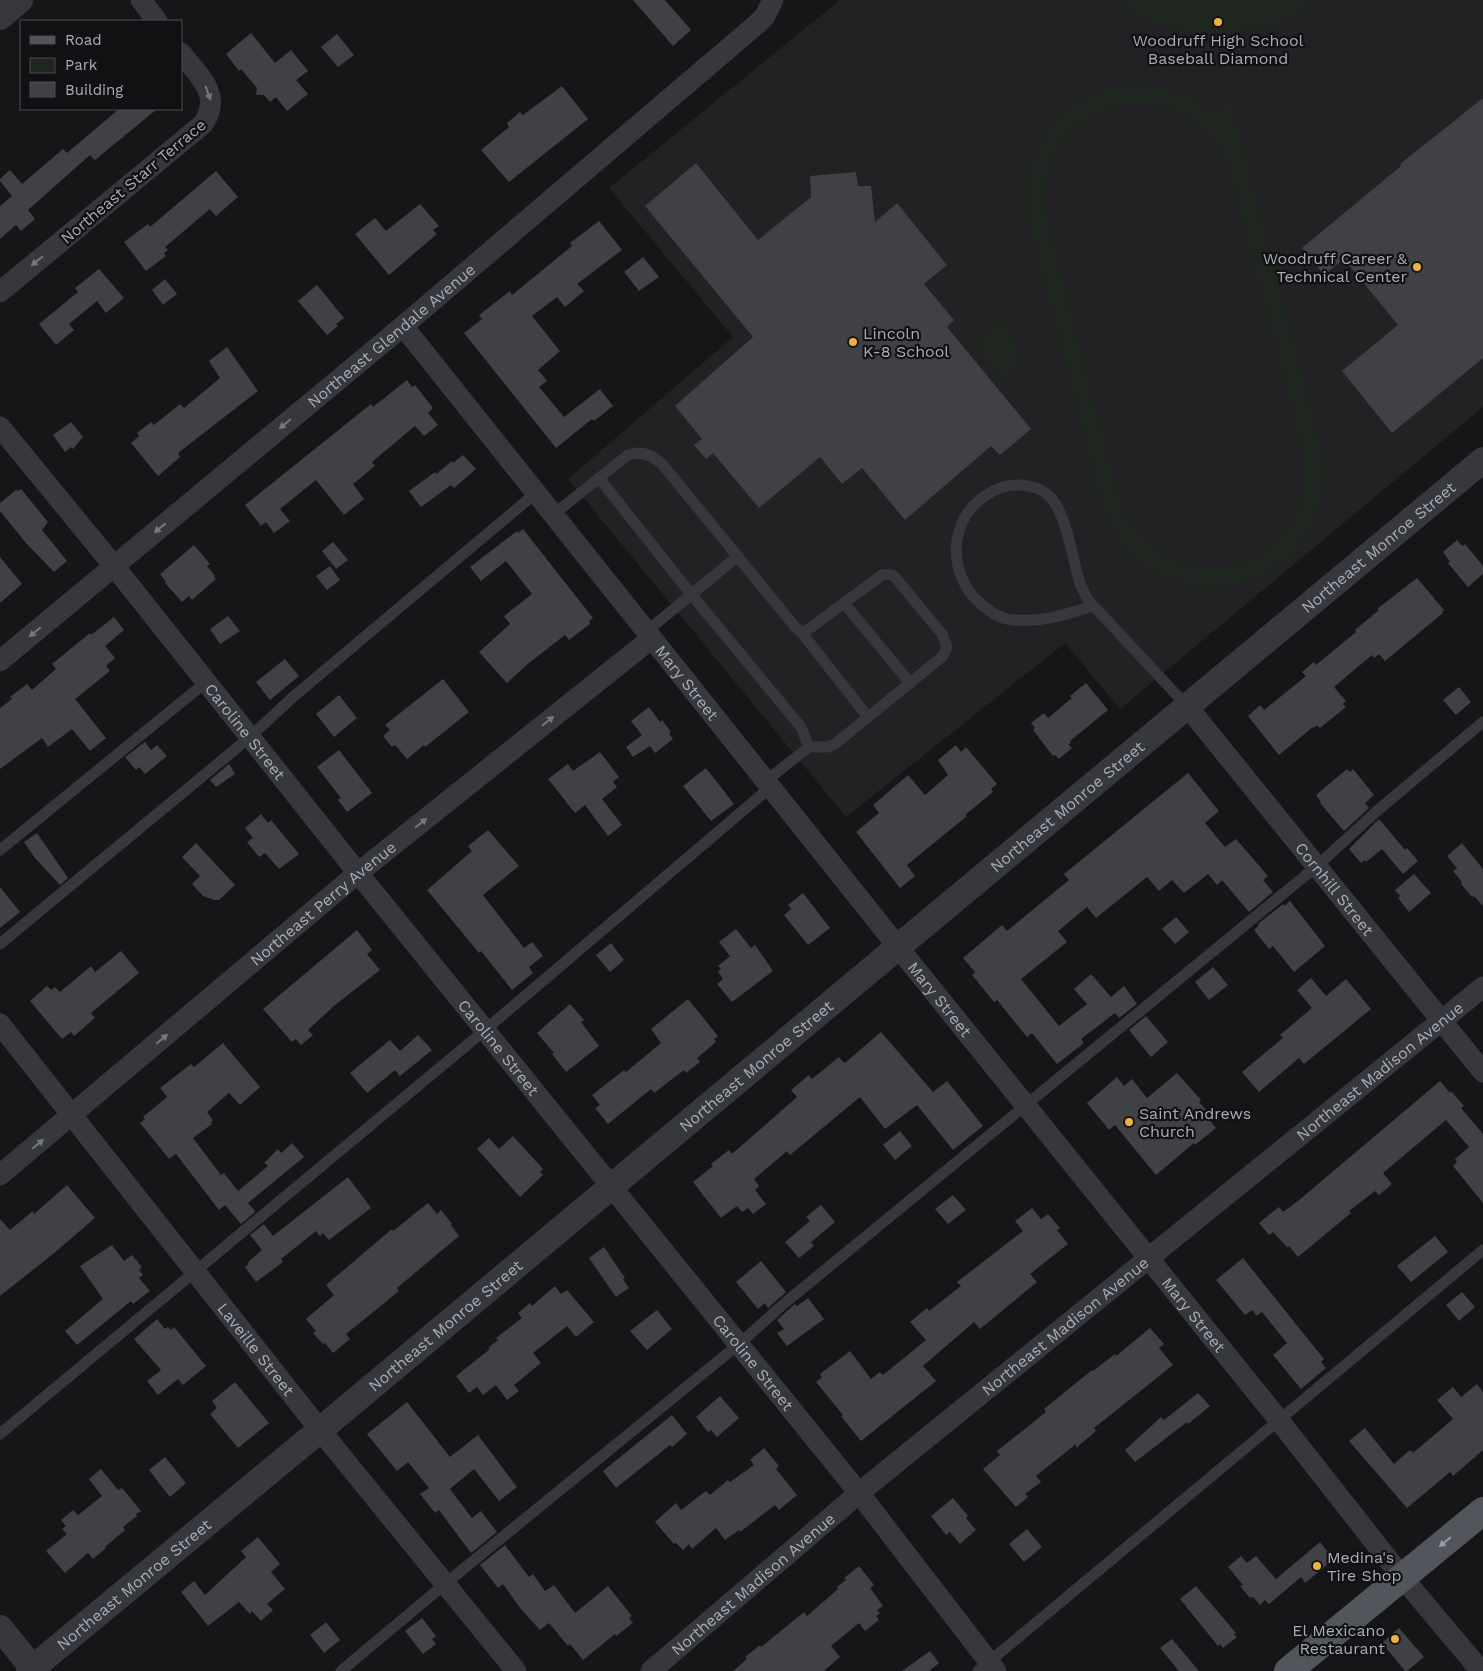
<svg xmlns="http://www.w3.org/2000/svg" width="1483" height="1671" viewBox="0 0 1483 1671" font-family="'Work Sans',sans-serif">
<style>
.built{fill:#222225}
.green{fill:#1e261f;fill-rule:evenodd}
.building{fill:#404145}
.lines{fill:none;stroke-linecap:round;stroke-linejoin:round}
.service{stroke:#37383d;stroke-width:11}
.minor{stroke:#37383d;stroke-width:21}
.tertiary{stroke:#37383d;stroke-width:26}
.primary{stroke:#53555c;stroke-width:28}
.oneway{fill:#757881}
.oneway2{fill:#979ba6}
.poi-dot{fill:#f2b134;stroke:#111113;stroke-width:2}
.labels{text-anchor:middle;stroke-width:4.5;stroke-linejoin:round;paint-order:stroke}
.poi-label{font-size:16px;fill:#a8adb8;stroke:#111113;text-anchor:start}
.street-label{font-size:16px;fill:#a8adb8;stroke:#111113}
</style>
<rect width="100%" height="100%" fill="#161618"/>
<path class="built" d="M840,0H1483V407L1120,709L1065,643L846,817L568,479L733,337L609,188Z"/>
<g class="green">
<path d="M1120,0H1314L1280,26L1200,36L1134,18Z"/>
<path d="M1130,84C1162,85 1188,92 1214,112V108L1232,103L1321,447C1346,596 1149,645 1101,502L1029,225C1027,212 1025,199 1026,186C1029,147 1057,109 1093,94C1105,88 1117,86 1130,84ZM1132,103C1182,103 1214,126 1230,173L1302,451C1323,575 1159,615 1119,497L1048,220C1037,158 1069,113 1132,103Z"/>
<path d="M1001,321H1005L1011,326L1020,363L1018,370L1006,378C1004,378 999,376 997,375C995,373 977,346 976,343Z"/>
</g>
<g class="building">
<path d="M633,0H665L691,30L673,46Z"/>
<path d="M251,33L275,63L291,50L308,71L296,80L308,94L287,111L276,97L270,102L264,95H256L257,88L241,69L239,71L226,54Z"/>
<path d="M337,34L354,55L338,67L321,47Z"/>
<path d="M562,86L588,119L509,182L481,150L509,127L507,123L520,112L523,115Z"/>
<path d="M1483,98V358L1392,433L1342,371L1398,325L1344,259L1324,275L1302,248L1401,166L1400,164Z"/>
<path d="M119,109H157L95,160L90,155L28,210L35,219L21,231L16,225L0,239V206L12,196L0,181V179L10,170L22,184L63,149L67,153Z"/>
<path d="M696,163L758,240L811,197L810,176L856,172L858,186H871L875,222L897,203L947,265L924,284L954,320L947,327L1031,429L1000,455L991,446L905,520L862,468L842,484L820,457L759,508L713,453L706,459L694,445L702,439L675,406L753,337L645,206Z"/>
<path d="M216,171L238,197L216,216L210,209L165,247L168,250L164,253L166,256L146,271L124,242L148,224L150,227Z"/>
<path d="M420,204L439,226L433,230L437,234L389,275L355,234L375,218L386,231Z"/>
<path d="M599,221L622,250L577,284L584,291L565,307L557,297L532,316L560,351L538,370L547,381L539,387L564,417L600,389L613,406L594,421L592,419L556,448L464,333L482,319L479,315L510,291L512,295L572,246L570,243Z"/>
<path d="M643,257L659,277L639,291L624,272Z"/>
<path d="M99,269L124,298L106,313L97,301L69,324L74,330L56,345L39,324L78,292L75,288Z"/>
<path d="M165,279L177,294L163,305L152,290Z"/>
<path d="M317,285L344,318L336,324L338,326L327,335L298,301Z"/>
<path d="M227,347L258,391L178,453L180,457L158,476L131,443L139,436L137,433L151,422L154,425L180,404L184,408L220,378L209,361Z"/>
<path d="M407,380L412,387L415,385L433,408L428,413L438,425L424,436L415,426L372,462L375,466L353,484L364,499L344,515L316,480L280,509L290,521L274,533L266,522L261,526L245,505L371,404L373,407Z"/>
<path d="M71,422L83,437L73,449L71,447L65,452L53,435Z"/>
<path d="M463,455L476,469L454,488L451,485L421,507L409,491L435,472L436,474L452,461L453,463Z"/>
<path d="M21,489L48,522L42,530L67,561L54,572L26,543L0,511V503L16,490L18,491Z"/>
<path d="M523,529L593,618L589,621L590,624L569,640L565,635L529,663L507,683L479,652L510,624L504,616L532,594L506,561L481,581L470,567L517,531L518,533Z"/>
<path d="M1457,540L1462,546L1465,544L1483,566V574L1468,587L1448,563L1450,562L1443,552Z"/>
<path d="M333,542L348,560L336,569L322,551Z"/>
<path d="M194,545L210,564L207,566L215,576L214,577L216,579L192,600L189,596L182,602L165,583L166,582L160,574Z"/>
<path d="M0,557L22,584L0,603Z"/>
<path d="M330,566L340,580L327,590L316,576Z"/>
<path d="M1417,578L1444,610L1442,612L1443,613L1385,661L1379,654L1374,658L1372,655L1334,687L1346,701L1343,704L1346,707L1320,728L1317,725L1314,728L1313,727L1279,755L1248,716L1260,705L1264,710L1306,676L1302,672L1314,662L1316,665L1356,632L1355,630L1379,610L1377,609Z"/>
<path d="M228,616L240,631L220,644L210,629Z"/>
<path d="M114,617L124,630L105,646L115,658L106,666L110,671L75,699L106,738L90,751L72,729L48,747L42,738L0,769V708L12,699L10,697L27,684L32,690L56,669L52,664L90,633L91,635Z"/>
<path d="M285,659L299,676L270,700L256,682Z"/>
<path d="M443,679L469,712L425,747L424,745L407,759L395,745L392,747L383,736L390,730L385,725Z"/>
<path d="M1086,683L1108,710L1070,741L1071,743L1068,744L1072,748L1059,759L1055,755L1053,756L1033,730L1035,728L1031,723L1044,713L1048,718L1072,698L1070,696Z"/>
<path d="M1459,687L1471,702L1456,715L1443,700Z"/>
<path d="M339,695L357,718L334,737L316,714Z"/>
<path d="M649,707L660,722L662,720L671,732L669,734L673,739L655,753L650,746L633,757L626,747L642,735L631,721Z"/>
<path d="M145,742L151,750L157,745L167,756L145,774L139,767L136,770L125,757Z"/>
<path d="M956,745L961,752L966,747L997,784L991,789L993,792L965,815L967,816L907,865L915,876L900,888L856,832L879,813L873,805L908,775L925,795L948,775L938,760Z"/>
<path d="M339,750L372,793L347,812L338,800L341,798L317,767Z"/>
<path d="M600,752L619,777L613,782L617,787L602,799L622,825L608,836L585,805L575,813L548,779L568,764L573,771Z"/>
<path d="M229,764L235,774L216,787L210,780Z"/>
<path d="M706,768L734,804L711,821L683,786Z"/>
<path d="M1347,769L1350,772L1353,769L1374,795L1365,803L1369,808L1344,831L1320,803L1321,802L1316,795Z"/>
<path d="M1188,773L1219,811L1205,823L1225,847L1236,839L1268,876L1263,880L1273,892L1249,912L1222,880L1217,885L1208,874L1184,893L1172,880L1159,891L1147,877L1096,918L1087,907L1058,931L1067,942L1021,979L1059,1026L1087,1004L1074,989L1091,974L1111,997L1124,986L1137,1004L1119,1018L1115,1013L1081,1039L1084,1043L1057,1064L1032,1033L1027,1037L997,1000L994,1002L972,975L975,972L963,958L1002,925L1007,931L1069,880L1064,874Z"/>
<path d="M261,814L268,823L271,820L299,854L279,869L265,853L259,857L247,842L253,838L245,828Z"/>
<path d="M1379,819L1405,850L1407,848L1418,861L1403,874L1382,849L1366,862L1365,860L1361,863L1349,849Z"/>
<path d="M488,830L519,866L483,895L524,948L532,942L543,956L529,967L533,973L512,990L481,951L479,953L427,890L472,851L468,846Z"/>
<path d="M37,833L68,878L60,885L35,858L24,842Z"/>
<path d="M196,843L235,885L219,900H214L203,896L192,884L200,876L182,857Z"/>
<path d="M1462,843L1483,869V906L1474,896L1472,897L1461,884L1462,882L1453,871L1457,868L1447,856Z"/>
<path d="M1414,874L1431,893L1409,912L1398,898L1400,896L1395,890Z"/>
<path d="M0,887L20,912L0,928Z"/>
<path d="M803,893L830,928L808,945L784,915L791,909L788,905Z"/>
<path d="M1290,901L1325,946L1294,972L1273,946L1269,949L1254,930L1259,925L1258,924L1283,904L1284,906Z"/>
<path d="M1176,917L1189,932L1175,944L1162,929Z"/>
<path d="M736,929L751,948L755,945L773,971L732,1002L717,984L723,979L718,972L721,969L718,966L730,956L719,942Z"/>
<path d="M357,930L372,950L367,954L380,970L335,1005L310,1028L308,1030L313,1035L301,1045L296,1039L292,1042L263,1009Z"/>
<path d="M611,943L624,960L610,972L596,955Z"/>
<path d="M121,951L139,973L91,1013L95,1018L74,1036L71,1032L62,1039L30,1001L47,986L51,990L55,987L60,992L91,966L95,972Z"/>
<path d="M1213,967L1228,985L1209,1000L1195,982Z"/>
<path d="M1311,978L1326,996L1346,979L1371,1009L1304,1064L1299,1058L1259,1092L1242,1072L1283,1038L1280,1035L1312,1008L1297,990Z"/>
<path d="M688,999L718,1036L714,1039L716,1042L697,1058L700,1062L686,1073L684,1070L654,1093L651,1089L608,1124L595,1108L600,1105L592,1095L624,1070L626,1072L661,1043L651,1029Z"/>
<path d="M570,1004L584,1020L581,1022L599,1046L566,1072L552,1054L554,1053L537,1033Z"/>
<path d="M1146,1016L1168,1042L1151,1057L1129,1030Z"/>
<path d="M881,1032L933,1092L947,1081L983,1126L953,1150L917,1105L885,1129L860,1097L790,1155L787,1151L754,1179L759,1186L755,1190L766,1204L753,1214L748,1208L742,1212L737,1206L721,1218L693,1182L713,1166L711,1164L729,1150L732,1154L797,1097L791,1090L809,1075L812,1079L839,1057L844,1063L846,1062Z"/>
<path d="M418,1035L432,1050L400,1076L395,1070L367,1093L350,1073L390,1040L400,1051Z"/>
<path d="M223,1043L260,1087L240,1105L229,1093L207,1112L213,1120L211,1122L212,1124L193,1138L221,1175L224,1173L238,1191L268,1166L264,1163L278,1149L281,1153L292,1143L304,1157L248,1203L255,1211L254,1213L241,1224L225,1205L219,1210L176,1154L169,1159L140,1123L145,1119L143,1117L167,1097L160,1088L191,1064L194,1067Z"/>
<path d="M1177,1073L1201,1100L1199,1102L1207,1111L1204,1113L1216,1128L1195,1145L1194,1143L1156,1175L1115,1125L1109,1130L1087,1103L1117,1077L1124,1086L1132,1079L1147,1098Z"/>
<path d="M1440,1081L1450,1093L1451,1091L1464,1106L1461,1108L1483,1134V1203L1453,1166L1457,1162L1455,1159L1469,1147L1446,1120L1383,1173L1392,1184L1379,1195L1375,1191L1349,1211L1351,1213L1298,1257L1289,1246L1287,1247L1273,1232L1269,1235L1259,1223L1279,1207L1283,1212L1298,1201Z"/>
<path d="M900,1131L912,1146L895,1160L883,1145Z"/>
<path d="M513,1136L543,1169L540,1172L543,1175L520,1197L477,1149L489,1138L499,1149Z"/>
<path d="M348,1177L371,1208L329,1240L323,1233L320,1236L316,1231L281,1259L283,1262L256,1282L245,1267L249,1264L248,1262L262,1250L250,1235L264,1224L273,1236Z"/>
<path d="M67,1185L95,1218L53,1254L0,1296V1219L10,1230L33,1211L34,1214Z"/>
<path d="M953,1195L966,1210L948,1224L935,1209Z"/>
<path d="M428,1203L437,1214L441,1210L452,1224L451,1225L459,1236L397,1288L399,1291L346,1334L350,1339L333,1353L325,1343L323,1344L313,1333L316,1331L306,1319L334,1295L326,1285L392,1229L393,1231Z"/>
<path d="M821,1205L835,1222L811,1242L814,1246L799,1258L785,1242L810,1221L806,1217Z"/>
<path d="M1032,1208L1041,1219L1048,1214L1060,1228L1057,1230L1068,1244L1030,1274L1037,1282L980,1329L974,1322L923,1366L936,1381L861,1441L841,1416L843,1415L816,1382L822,1377L820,1374L850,1351L871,1379L880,1372L883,1375L926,1340L910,1322L927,1308L929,1311L961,1286L957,1282L1023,1231L1015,1221Z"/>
<path d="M1435,1236L1448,1252L1411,1282L1397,1266Z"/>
<path d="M112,1245L124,1261L132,1255L142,1267L139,1270L143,1275L139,1278L150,1291L133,1304L131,1301L77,1345L65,1331L103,1299L80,1266Z"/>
<path d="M604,1247L625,1278L623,1279L629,1288L616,1297L589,1258Z"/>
<path d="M1243,1258L1324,1359L1321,1362L1326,1368L1301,1389L1273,1355L1287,1343L1262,1312L1257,1316L1252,1310L1245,1315L1216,1280Z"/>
<path d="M761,1261L786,1292L768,1308L765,1303L758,1309L736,1282Z"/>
<path d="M555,1286L561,1294L567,1290L594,1322L576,1337L567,1326L533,1353L541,1363L514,1385L519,1391L507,1400L496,1385L483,1395L477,1387L469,1393L456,1376L490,1349L488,1348L498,1340L496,1338L522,1318L518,1313L530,1303L532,1306Z"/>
<path d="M1462,1292L1475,1307L1459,1321L1446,1305Z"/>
<path d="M808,1298L824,1319L787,1346L777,1333L784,1329L777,1320L795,1304L797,1306Z"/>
<path d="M657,1310L672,1329L647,1350L630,1331Z"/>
<path d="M157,1319L165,1329L168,1327L171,1330L174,1327L206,1366L183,1385L178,1379L158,1395L147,1381L161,1370L134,1339Z"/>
<path d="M1150,1328L1164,1344L1159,1348L1173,1365L1094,1428L1096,1431L1076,1448V1444L1036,1476L1041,1482L1025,1494L1028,1497L1016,1507L983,1469L1000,1455L997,1451L1046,1412L1044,1409L1092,1370L1093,1371L1115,1354L1116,1356Z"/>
<path d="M235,1382L269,1423L238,1448L210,1414L217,1408L212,1401Z"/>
<path d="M1477,1384L1483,1392V1450L1453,1476L1450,1472L1407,1508L1349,1441L1365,1428L1394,1464L1410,1450L1413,1453L1453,1419L1437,1400L1453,1387L1461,1397Z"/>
<path d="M1198,1393L1210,1406L1188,1424L1187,1422L1135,1462L1125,1450L1161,1417L1164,1420Z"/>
<path d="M720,1396L739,1418L717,1437L711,1430L708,1432L696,1417Z"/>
<path d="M407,1402L450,1457L478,1435L517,1487L499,1501L474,1469L450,1489L472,1518L481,1511L497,1532L471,1553L439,1510L435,1513L420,1494L429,1488L408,1462L397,1471L367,1434Z"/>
<path d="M672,1415L687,1434L672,1447L670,1445L616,1488L603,1471Z"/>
<path d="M764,1448L779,1466L776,1469L797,1495L779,1510L775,1505L740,1532L739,1530L725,1540L716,1528L692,1549L689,1544L683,1550L676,1543L674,1544L655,1522L676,1503L681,1510L706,1491L710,1495L728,1480L730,1482L754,1465L750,1460Z"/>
<path d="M165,1457L186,1483L170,1497L149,1470Z"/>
<path d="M101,1469L118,1490L122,1488L141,1511L136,1514L137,1516L123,1527L125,1530L105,1547L106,1548L93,1559L88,1553L65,1573L46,1551L67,1534L62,1529L66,1526L61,1520L73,1510L78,1515L102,1496L89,1479Z"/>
<path d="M953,1498L968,1516L966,1518L976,1530L960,1544L950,1532L946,1535L931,1516Z"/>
<path d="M1027,1529L1042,1547L1024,1562L1009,1544Z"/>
<path d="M258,1537L280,1564L271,1572L285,1589L267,1604L273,1610L261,1621L252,1611L250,1614L239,1602L208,1626L181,1592L194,1581L205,1595L246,1557L241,1551Z"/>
<path d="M1320,1542L1334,1559L1305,1583L1301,1577L1269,1604L1265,1600L1260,1605L1253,1597L1250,1598L1240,1586L1243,1585L1228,1567L1241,1556L1247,1563L1256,1556L1276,1579Z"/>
<path d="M505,1545L529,1577L533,1574L545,1591L554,1585L575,1613L608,1586L632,1616L629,1618L633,1623L616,1636L615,1634L583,1660L570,1644L568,1646L549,1623L540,1630L520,1608L503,1584L498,1588L480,1565Z"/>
<path d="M859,1566L874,1585L870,1588L883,1606L877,1610L880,1613L876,1616L879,1620L865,1631L859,1623L831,1646L840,1657L824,1671H733L747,1659L745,1657L760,1645L761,1647L804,1612L807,1616L838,1589L837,1587L846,1580L844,1578Z"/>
<path d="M1196,1586L1236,1633L1234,1634L1237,1637L1223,1648L1220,1644L1218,1646L1180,1599Z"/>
<path d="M422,1618L436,1636L432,1639L436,1644L423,1654L405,1631Z"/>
<path d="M326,1622L340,1640L324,1653L310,1635Z"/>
<path d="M1399,1628L1424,1657L1407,1671H1405L1382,1643Z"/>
<path d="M1172,1639L1199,1671H1179L1160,1648Z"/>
<path d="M930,1651L939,1663L929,1671H902Z"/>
</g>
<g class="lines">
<g class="service">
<path d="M599,478L691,594L801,727L809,747"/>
<path d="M554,514L628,455C642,450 653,455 663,465L796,628L801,632L806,631L882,575C888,574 891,573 895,577L942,634L947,647L943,656L835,744L828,747H809L767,780"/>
<path d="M844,603L910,683"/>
<path d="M1093,606C1065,615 1037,624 1007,619C997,617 989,611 981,604C946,574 948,518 988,494C997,488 1006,485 1017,485C1030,485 1042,488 1051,498C1067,516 1072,557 1079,580C1081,588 1085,594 1089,601L1187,706"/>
<path d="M647,631L738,556"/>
<path d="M801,632L868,717"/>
<path d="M0,850L206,682"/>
<path d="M0,944L250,737L293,697L537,492"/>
<path d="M0,1434L485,1030L772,786"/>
<path d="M341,1671L445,1584L739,1344L786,1302L1317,866L1378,810L1483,722"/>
<path d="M978,1671L1483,1250"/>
</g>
<g class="minor">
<path d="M141,0L157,21"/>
<path d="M0,292L203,124C223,95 199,76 181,53"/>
<path id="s1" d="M403,326L898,947L1278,1419L1402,1577L1481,1671"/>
<path id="s2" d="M0,427L114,566L358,873L859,1493L996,1671"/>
<path id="s3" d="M0,661L403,326L757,24L765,16L773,0"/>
<path id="s4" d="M1187,706L1483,1072"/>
<path id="s5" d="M0,1024L320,1430L516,1671"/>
<path id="s6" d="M0,1175L358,873L652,638"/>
<path id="s7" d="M651,1671L859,1493L1483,987"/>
</g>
<g class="tertiary">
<path d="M0,17L20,0"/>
<path d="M0,1628L35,1671"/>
<path id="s8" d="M29,1671L320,1430L898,947L1483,460"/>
</g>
<path class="primary" d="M1288,1671L1483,1511"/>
</g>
<defs><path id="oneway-solid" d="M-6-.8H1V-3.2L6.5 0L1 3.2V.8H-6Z" transform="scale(1.25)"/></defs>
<g class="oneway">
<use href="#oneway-solid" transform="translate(208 93) rotate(70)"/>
<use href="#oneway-solid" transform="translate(37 261) rotate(141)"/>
<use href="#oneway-solid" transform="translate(285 424) rotate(140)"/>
<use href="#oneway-solid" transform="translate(160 528) rotate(140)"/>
<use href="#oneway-solid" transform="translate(35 632) rotate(140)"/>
<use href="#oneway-solid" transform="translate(548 721) rotate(-39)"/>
<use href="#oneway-solid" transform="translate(421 823) rotate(-39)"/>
<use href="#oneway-solid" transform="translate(162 1039) rotate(-40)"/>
<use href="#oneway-solid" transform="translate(38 1144) rotate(-40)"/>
</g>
<use class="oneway2" href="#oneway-solid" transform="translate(1445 1542) rotate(141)"/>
<g class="poi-dot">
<circle cx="1218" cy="22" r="5"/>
<circle cx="1417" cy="267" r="5"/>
<circle cx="853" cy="342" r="5"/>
<circle cx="1129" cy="1122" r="5"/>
<circle cx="1317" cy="1566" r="5"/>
<circle cx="1395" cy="1639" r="5"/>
</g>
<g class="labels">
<g class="poi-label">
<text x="1218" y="46" text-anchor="middle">Woodruff High School<tspan x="1218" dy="18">Baseball Diamond</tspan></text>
<text x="1407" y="264" text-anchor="end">Woodruff Career &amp;<tspan x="1407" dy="18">Technical Center</tspan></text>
<text x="863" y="339">Lincoln<tspan x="863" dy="18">K-8 School</tspan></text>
<text x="1139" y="1119">Saint Andrews<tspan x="1139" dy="18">Church</tspan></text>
<text x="1327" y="1563">Medina's<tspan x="1327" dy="18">Tire Shop</tspan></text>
<text x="1385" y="1636" text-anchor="end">El Mexicano<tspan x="1385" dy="18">Restaurant</tspan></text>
</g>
<g class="street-label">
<text transform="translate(133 181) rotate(-40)" y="6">Northeast Starr Terrace</text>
<text dy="6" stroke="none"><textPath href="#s3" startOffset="509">Northeast Glendale Avenue</textPath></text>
<text dy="6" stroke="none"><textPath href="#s8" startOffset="1756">Northeast Monroe Street</textPath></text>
<text dy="6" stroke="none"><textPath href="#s1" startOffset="456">Mary Street</textPath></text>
<text dy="6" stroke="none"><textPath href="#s2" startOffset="391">Caroline Street</textPath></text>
<text dy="6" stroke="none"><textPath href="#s8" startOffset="1351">Northeast Monroe Street</textPath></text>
<text dy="6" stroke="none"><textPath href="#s4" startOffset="235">Cornhill Street</textPath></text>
<text dy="6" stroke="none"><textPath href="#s6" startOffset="422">Northeast Perry Avenue</textPath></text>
<text dy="6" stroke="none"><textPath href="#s1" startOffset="861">Mary Street</textPath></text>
<text dy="6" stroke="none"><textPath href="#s2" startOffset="796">Caroline Street</textPath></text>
<text dy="6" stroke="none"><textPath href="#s8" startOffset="946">Northeast Monroe Street</textPath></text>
<text dy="6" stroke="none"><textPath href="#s7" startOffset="944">Northeast Madison Avenue</textPath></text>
<text dy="6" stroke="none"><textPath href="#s1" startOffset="1266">Mary Street</textPath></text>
<text dy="6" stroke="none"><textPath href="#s8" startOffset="541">Northeast Monroe Street</textPath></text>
<text dy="6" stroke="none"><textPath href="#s7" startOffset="539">Northeast Madison Avenue</textPath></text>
<text dy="6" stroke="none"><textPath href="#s5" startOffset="414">Laveille Street</textPath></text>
<text dy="6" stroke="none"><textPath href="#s2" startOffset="1201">Caroline Street</textPath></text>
<text dy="6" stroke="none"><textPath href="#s8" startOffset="136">Northeast Monroe Street</textPath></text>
<text dy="6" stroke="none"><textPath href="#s7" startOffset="134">Northeast Madison Avenue</textPath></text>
</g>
</g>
<rect x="20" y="20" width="162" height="90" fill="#111113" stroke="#4d4f55"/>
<rect x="30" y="36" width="25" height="8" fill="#53555c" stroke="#4d4f55"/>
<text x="65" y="45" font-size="15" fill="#a8adb8">Road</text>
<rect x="30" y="58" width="25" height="15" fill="#1e261f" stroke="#4d4f55"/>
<text x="65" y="70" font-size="15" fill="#a8adb8">Park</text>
<rect x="30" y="82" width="25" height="15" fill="#404145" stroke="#4d4f55"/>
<text x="65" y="95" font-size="15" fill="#a8adb8">Building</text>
</svg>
